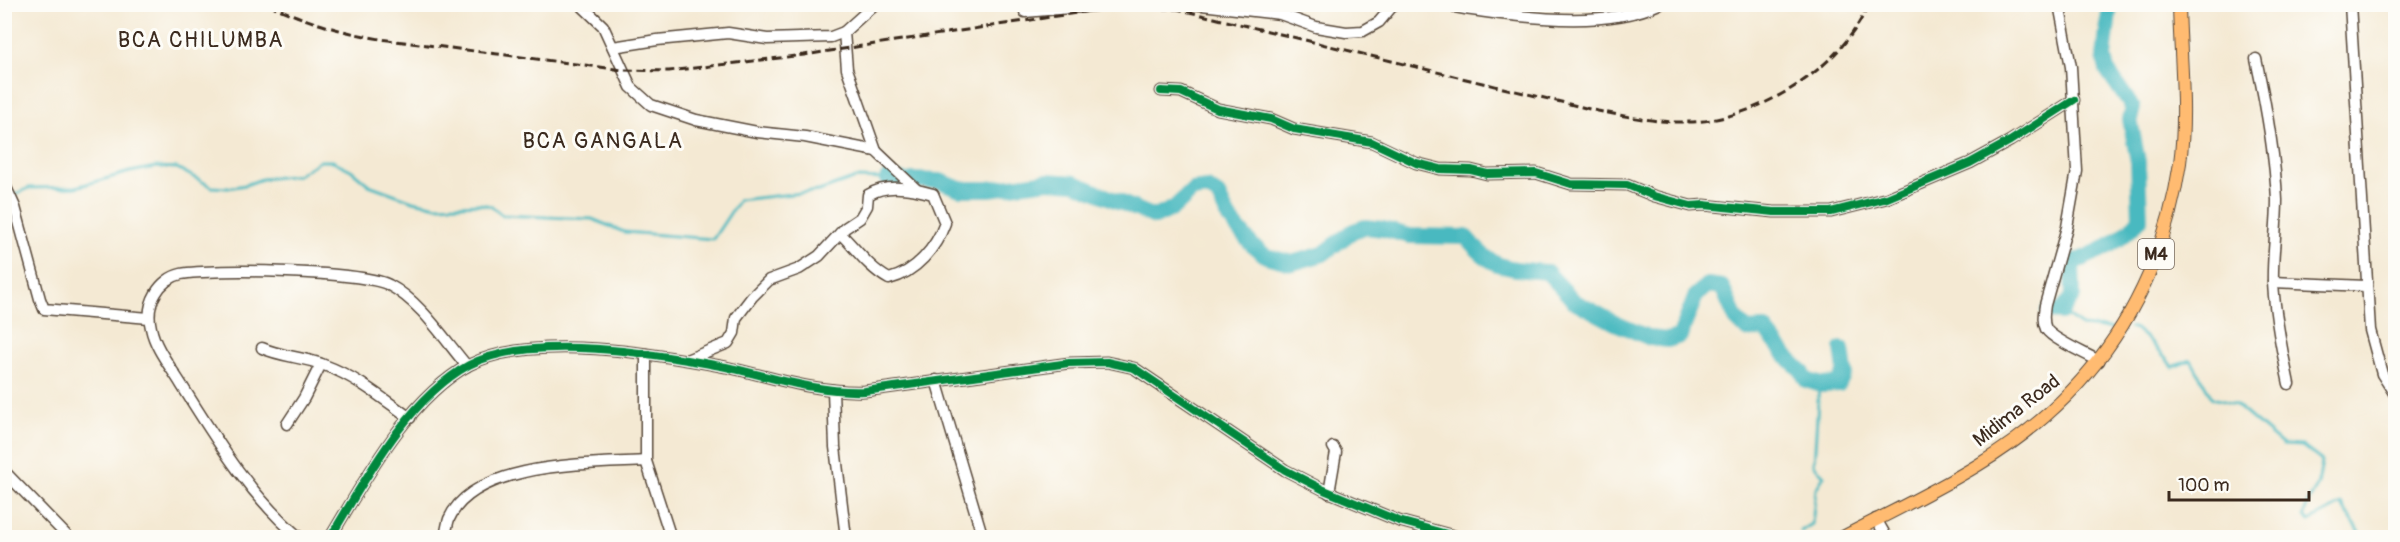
<svg xmlns="http://www.w3.org/2000/svg" width="2400" height="542" viewBox="0 0 2400 542" font-family="Pangolin,sans-serif">
<style>
.lines{fill:none;stroke-linecap:round;stroke-linejoin:round}
.stream{stroke:#49b9c0;stroke-width:3}
.river{stroke:#49b9c0;stroke-width:16}
.minor-casing{stroke:#574739;stroke-width:13}
.major-casing{stroke:#574739;stroke-width:14}
.minor{stroke:#fff;stroke-width:10}
.major{stroke:#ffbb71;stroke-width:12}
.rail{stroke:#3b2a1e;stroke-width:3;stroke-dasharray:9 4.5;stroke-linecap:butt}
.cycleway-casing{stroke:#fdfcf7;stroke-width:11}
.cycleway{stroke:#00873e;stroke-width:8}
.labels{text-anchor:middle;stroke-width:6;stroke-linejoin:round;paint-order:stroke}
.shield{fill:#fdfcf7;stroke:#75695f;stroke-width:1.5}
.shield-label{font-size:18px;font-weight:bold;fill:#3b2a1e}
.street-label{font-size:20px;fill:#3b2a1e;stroke:#fdfcf7}
.quarter-label{font-size:22px;letter-spacing:1.5px;fill:#3b2a1e;stroke:#fdfcf7}
</style>
<rect width="100%" height="100%" fill="#fdfcf7"/>
<filter id="ink" filterUnits="userSpaceOnUse"><feTurbulence type="fractalNoise" baseFrequency=".0167" numOctaves="2"/><feDisplacementMap in="SourceGraphic" scale="12" xChannelSelector="R" yChannelSelector="G"/><feConvolveMatrix kernelMatrix="1 2 1 2 8 2 1 2 1" color-interpolation-filters="sRGB"/></filter>
<filter id="wash" filterUnits="userSpaceOnUse"><feTurbulence type="fractalNoise" baseFrequency=".008" numOctaves="4" result="noise"/><feDisplacementMap in="SourceGraphic" scale="24" xChannelSelector="R" yChannelSelector="G"/><feGaussianBlur stdDeviation="1.35" result="paint"/><feColorMatrix in="noise" values="0 0 0 0 0 0 0 0 0 0 0 0 0 0 0 0 0 1.4 0 .05"/><feComposite in="paint" operator="in"/></filter>
<g filter="url(#wash)">
<rect width="100%" height="100%" fill="#f4e9d3"/>
<g class="lines">
<g class="stream">
<path d="M4,199L29,188L76,187L130,172L156,167L177,168L212,187L228,188L245,185L262,179L298,175L320,161H333L351,170L369,185L413,201L437,206L480,204L491,206L502,215L592,219L624,232L713,239L739,200L819,191L856,178L887,179"/>
<path d="M2061,312L2082,326L2112,329"/>
<path d="M2130,328H2134L2151,342L2173,367L2191,360L2212,398L2235,404L2283,445L2302,446L2322,461L2318,485L2307,504L2304,516L2309,521L2341,504L2364,538"/>
<path d="M1801,531L1812,524L1816,489L1824,476L1814,465L1819,384"/>
</g>
<g class="river">
<path d="M887,179L903,180"/>
<path d="M912,180L940,181L960,189H989L1048,181L1075,183L1155,217L1174,208L1193,190L1207,188L1218,195L1229,218L1252,245L1266,256L1292,263L1323,254L1353,231L1365,227L1383,229L1410,236L1466,237C1494,271 1506,268 1547,272L1574,301L1615,323L1650,338L1668,340L1680,336L1696,295L1708,285L1722,287L1736,319L1747,330L1765,329L1787,357L1802,371L1806,380L1822,385L1839,384L1845,371L1842,349"/>
<path d="M2048,311L2061,312L2073,296L2072,263C2098,252 2122,242 2140,219L2138,162L2130,119L2133,108L2107,70L2104,57L2110,4"/>
</g>
</g>
</g>
<g filter="url(#ink)">
<g class="lines">
<defs>
<g id="minor">
<path d="M580,4L603,26L631,87L651,105L696,120L757,132L805,137L876,151L916,189"/>
<path d="M1193,4L1280,14L1316,27L1346,32L1363,31L1379,22L1394,4"/>
<path d="M1445,4C1457,9 1472,10 1486,12C1538,19 1609,27 1659,4"/>
<path d="M2059,4L2071,67L2077,171L2067,227L2045,305C2044,313 2042,321 2046,329C2053,340 2087,354 2099,361"/>
<path d="M2350,4L2370,330L2382,374L2396,396"/>
<path d="M1025,12L1114,4"/>
<path d="M844,32L847,69L876,151"/>
<path d="M613,47L657,40L728,33L767,39L831,37L844,32L875,4"/>
<path d="M2256,59C2266,105 2275,153 2277,200C2277,228 2272,256 2273,283C2275,317 2282,351 2289,384"/>
<path d="M1161,91L1181,92L1218,109L1271,119L1294,129L1372,142L1416,163L1440,169L1471,170L1487,174L1536,173L1571,184L1627,185L1654,196L1691,206L1704,205L1774,212H1831L1887,198L1970,163L2010,141L2074,100"/>
<path d="M4,96V120"/>
<path d="M4,183L15,207L40,299L44,309L149,318"/>
<path d="M2273,282L2366,286"/>
<path d="M262,348C282,357 304,357 324,365C357,377 382,398 410,418"/>
<path d="M646,354V461L671,538"/>
<path d="M689,359L728,343L734,333L736,318L752,297L769,280L799,269L819,256L845,228L860,218L867,206L868,195C886,183 913,188 933,194L945,223C936,248 916,272 889,279C870,269 855,248 840,233"/>
<path d="M936,380L983,538"/>
<path d="M833,390L835,447L846,538"/>
<path d="M287,424L304,398L321,364"/>
<path d="M4,471L69,538"/>
<path d="M1329,493L1336,452L1333,447"/>
<path d="M1876,519L1887,538"/>
<path d="M300,538C250,496 215,438 181,384C170,366 155,348 151,328C148,316 150,303 156,293C161,284 171,276 181,274C212,268 364,271 389,285C421,302 444,339 467,366"/>
<path d="M330,538C365,480 408,398 469,365C533,332 657,354 726,367C772,377 817,393 865,391L1069,363L1107,362L1134,368L1285,470L1324,490L1399,521L1462,538"/>
<path d="M445,538C446,532 447,525 449,519C475,461 593,464 646,461"/>
</g>
<path id="major" d="M1841,538C1887,514 1934,492 1978,465C2092,396 2160,296 2180,163C2187,112 2180,57 2179,4"/>
</defs>
<use href="#minor" class="minor-casing"/>
<use href="#major" class="major-casing"/>
<use href="#minor" class="minor"/>
<use href="#major" class="major"/>
<path class="rail" d="M268,4C304,21 341,32 380,39L623,70L669,71L804,55L1096,10L1128,8L1177,9L1598,111C1629,117 1658,123 1689,122C1748,121 1820,80 1853,32C1859,24 1864,14 1869,4"/>
<defs>
<g id="cycleway">
<path d="M1161,91L1181,92L1218,109L1271,119L1294,129L1372,142L1416,163L1440,169L1471,170L1487,174L1536,173L1571,184L1627,185L1654,196L1691,206L1704,205L1774,212H1831L1887,198L1970,163L2010,141L2074,100"/>
<path d="M330,538C365,480 408,398 469,365C533,332 657,354 726,367C772,377 817,393 865,391L1069,363L1107,362L1134,368L1285,470L1324,490L1399,521L1462,538"/>
</g>
</defs>
<use href="#cycleway" class="cycleway-casing"/>
<use href="#cycleway" class="cycleway"/>
</g>
</g>
<g class="labels">
<rect class="shield" x="2138" y="239" width="36" height="30" rx="4.5"/>
<g class="shield-label">
<text x="2156" y="260">M4</text>
</g>
<g class="street-label">
<text transform="translate(2016 410) rotate(-38)" y="7">Midima Road</text>
</g>
<g class="quarter-label">
<text x="201" y="47">BCA CHILUMBA</text>
<text x="603" y="148">BCA GANGALA</text>
</g>
</g>
<rect width="2400" height="542" fill="none" stroke="#fdfcf7" stroke-width="24"/>
<path d="M2169 491v9h140v-9" fill="none" stroke="#3b2a1e" stroke-width="3"/>
<text x="2178" y="491" font-size="18" fill="#3b2a1e" stroke="#fdfcf7" stroke-width="4.5" paint-order="stroke">100 m</text>
</svg>
